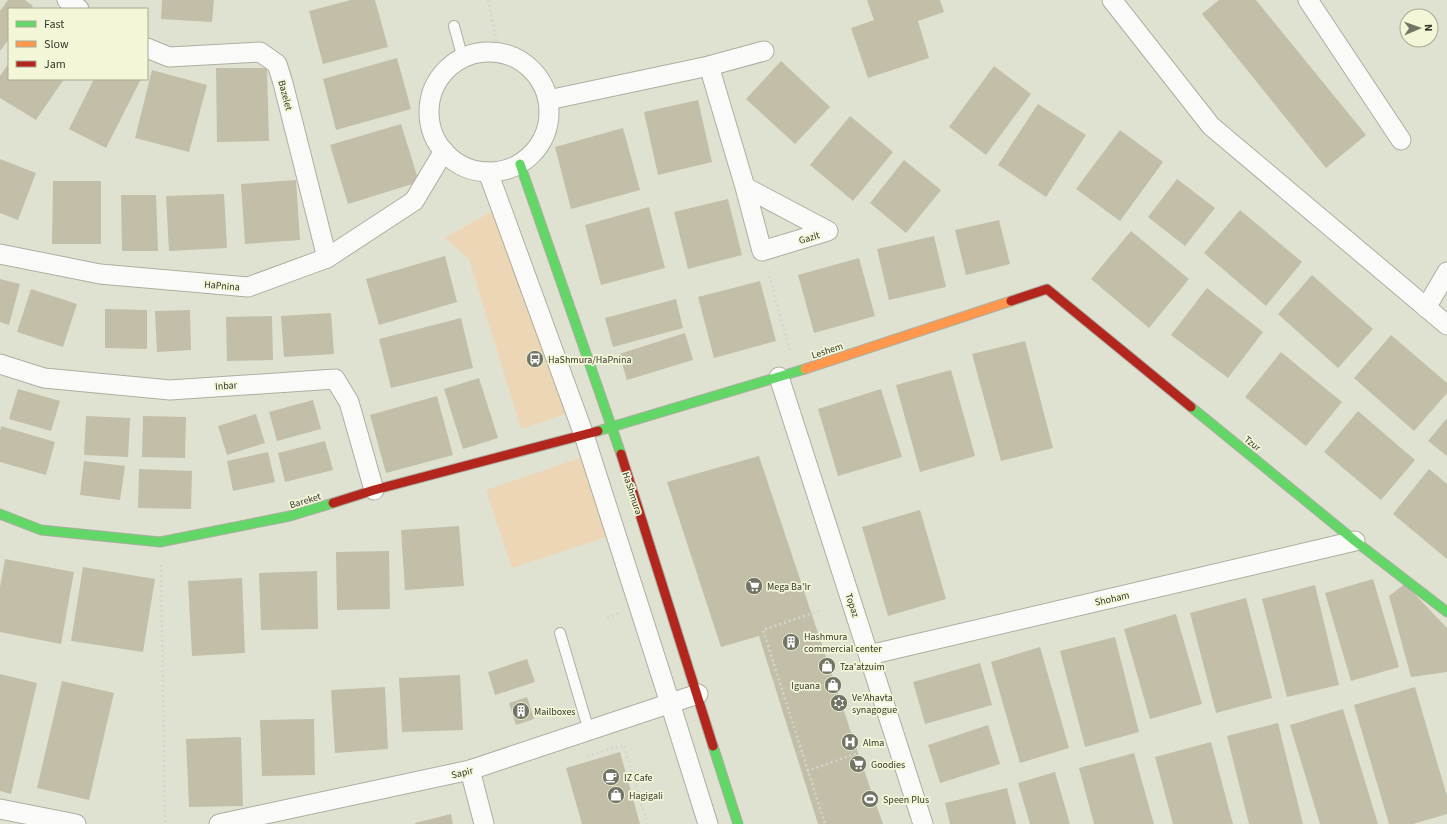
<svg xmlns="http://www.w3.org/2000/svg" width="1447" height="824" viewBox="0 0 1447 824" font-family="'Source Sans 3',sans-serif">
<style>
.green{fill:#edd6b5}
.building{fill:#c2bea8}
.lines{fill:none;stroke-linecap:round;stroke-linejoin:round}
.lane-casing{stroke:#acaea1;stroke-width:12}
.street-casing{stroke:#acaea1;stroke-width:21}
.fast-casing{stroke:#acaea1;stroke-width:11}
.slow-casing{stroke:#acaea1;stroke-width:11}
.jam-casing{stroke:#acaea1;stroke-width:11}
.path{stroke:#d4d4d0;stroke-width:2.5;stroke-dasharray:2 3;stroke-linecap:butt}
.lane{stroke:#fafbf8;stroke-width:10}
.street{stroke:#fafbf8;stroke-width:19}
.fast{stroke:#63d668;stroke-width:9}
.slow{stroke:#ff974d;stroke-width:9}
.jam{stroke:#b3261e;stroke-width:9}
.labels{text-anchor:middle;stroke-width:3.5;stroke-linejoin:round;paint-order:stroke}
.street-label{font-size:10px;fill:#37382c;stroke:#f3f6d7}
.poi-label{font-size:10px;fill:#37382c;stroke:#f3f6d7;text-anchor:start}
</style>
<rect width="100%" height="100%" fill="#e0e2d1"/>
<g class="green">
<path d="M501,206L566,414L521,429L469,259L445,238Z"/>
<path d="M583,457L609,536L512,568L486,490Z"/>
</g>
<g class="building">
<path d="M8,0H25L33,6L31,9H9V39L0,51V11Z"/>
<path d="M162,0H214L212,22L161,19Z"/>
<path d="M351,0H375L388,47L323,64L309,11Z"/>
<path d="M867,0H940L944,12L918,21L929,58L868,78L851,28L874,20Z"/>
<path d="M1219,0H1256L1366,135L1326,168L1202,14Z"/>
<path d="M397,58L411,109L336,130L323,79Z"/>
<path d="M781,61L830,107L795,144L746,99Z"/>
<path d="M9,63V79H64L36,120L0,98V76Z"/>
<path d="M994,66L1031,94L986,155L949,127Z"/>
<path d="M216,68H267L269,141L217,142Z"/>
<path d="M152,70L207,85L189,152L135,138Z"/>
<path d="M94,79H141L106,148L69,129Z"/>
<path d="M698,100L712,162L658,175L644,112Z"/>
<path d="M1038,104L1086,135L1046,197L998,165Z"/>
<path d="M850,116L893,152L853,201L810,165Z"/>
<path d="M401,124L419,182L348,204L330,145Z"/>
<path d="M623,128L640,190L571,209L555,147Z"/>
<path d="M1120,130L1163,162L1120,221L1076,189Z"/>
<path d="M0,159L36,173L18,220L0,213Z"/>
<path d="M904,160L941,190L906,233L870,203Z"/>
<path d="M1177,179L1215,208L1185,246L1148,217Z"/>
<path d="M296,180L300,240L245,244L241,184Z"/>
<path d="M53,181H101V244H52Z"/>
<path d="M224,194L227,248L169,251L166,196Z"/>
<path d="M121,195H156L158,251H122Z"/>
<path d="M728,199L742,255L688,269L674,212Z"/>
<path d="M649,207L665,268L601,285L585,225Z"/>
<path d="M1240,210L1302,262L1266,306L1204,253Z"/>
<path d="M999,220L1010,264L966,275L955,230Z"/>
<path d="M1131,231L1189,279L1149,328L1091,279Z"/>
<path d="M934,236L946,287L889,300L877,249Z"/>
<path d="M445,256L457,302L379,325L366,279Z"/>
<path d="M859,258L875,316L814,333L798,275Z"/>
<path d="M1312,275L1373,329L1338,368L1278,314Z"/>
<path d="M0,279L20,284L9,325L0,322Z"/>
<path d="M760,281L776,341L714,358L698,297Z"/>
<path d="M1207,288L1263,332L1228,378L1171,335Z"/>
<path d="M31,289L77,304L63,347L17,332Z"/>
<path d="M676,299L683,328L613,347L605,318Z"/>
<path d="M105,309L147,310V349L105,348Z"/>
<path d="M190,310L191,350L157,352L155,311Z"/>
<path d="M331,313L334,354L284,357L281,316Z"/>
<path d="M272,316L273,360L227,361L226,317Z"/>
<path d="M461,318L473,368L391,388L379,339Z"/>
<path d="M685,333L693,360L627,380L619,354Z"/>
<path d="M1391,335L1447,383V393L1414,431L1354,378Z"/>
<path d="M1025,341L1053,448L1001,461L972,354Z"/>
<path d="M1281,352L1342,402L1306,446L1245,397Z"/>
<path d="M951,370L975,456L920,472L896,385Z"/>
<path d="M479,378L498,438L463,449L444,389Z"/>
<path d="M18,389L60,401L51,431L9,419Z"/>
<path d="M881,389L902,457L838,476L818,409Z"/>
<path d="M437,396L453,455L386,473L370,415Z"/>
<path d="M313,400L321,429L277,441L269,412Z"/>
<path d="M1358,411L1415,460L1381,500L1324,452Z"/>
<path d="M256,414L265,443L227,455L218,426Z"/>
<path d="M86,416L130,418L128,457L84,455Z"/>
<path d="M143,416L186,417L185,458L142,457Z"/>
<path d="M1447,418V456L1428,441Z"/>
<path d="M1,426L55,442L46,475L0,462V431Z"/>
<path d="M325,441L333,470L285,482L278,453Z"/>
<path d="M268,452L275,482L233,491L227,461Z"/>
<path d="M759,456L858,753L883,824H818L759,636L721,647L667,482Z"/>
<path d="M84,461L125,466L120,500L80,495Z"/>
<path d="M139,469L192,471L191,509L138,508Z"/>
<path d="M1429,469L1447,484V559L1393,514Z"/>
<path d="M920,510L946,599L888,616L862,527Z"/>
<path d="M459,526L464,586L405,590L401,530Z"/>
<path d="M389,551L390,609L337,610L336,552Z"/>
<path d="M5,559L74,572L61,644L0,632V587Z"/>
<path d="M83,567L155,579L143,652L71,641Z"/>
<path d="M317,571L318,629L261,630L259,573Z"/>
<path d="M242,578L245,653L192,656L188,581Z"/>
<path d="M1373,579L1399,667L1351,681L1325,593Z"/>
<path d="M1405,584L1447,628V672L1411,677L1389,596Z"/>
<path d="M1315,585L1339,685L1287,697L1262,599Z"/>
<path d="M1246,598L1272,698L1216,713L1190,613Z"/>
<path d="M1176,614L1202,704L1150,719L1124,629Z"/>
<path d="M1115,637L1139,732L1085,747L1060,651Z"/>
<path d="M1040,647L1069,748L1020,763L991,662Z"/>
<path d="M527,659L535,682L495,695L488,672Z"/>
<path d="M980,663L992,705L925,724L913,682Z"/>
<path d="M0,674L37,683L11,794L0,791Z"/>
<path d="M460,675L463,730L402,732L399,678Z"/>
<path d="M62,681L114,693L89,800L37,788Z"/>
<path d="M385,687L388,749L335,753L331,690Z"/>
<path d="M1415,687L1447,796V814L1413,824H1389L1354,705Z"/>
<path d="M527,697L534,719L516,725L509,703Z"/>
<path d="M1343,709L1378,824H1320L1290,725Z"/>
<path d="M314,719L315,775L262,776L260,720Z"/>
<path d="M1278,723L1303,824H1249L1227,736Z"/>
<path d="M988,725L1000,764L940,783L928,745Z"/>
<path d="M241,737L243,806L189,807L186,739Z"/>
<path d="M1211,742L1233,824H1173L1155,757Z"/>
<path d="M620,752L640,824H582L566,768Z"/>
<path d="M1134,753L1154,824H1094L1079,768Z"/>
<path d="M1055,772L1070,824H1030L1018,783Z"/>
<path d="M1007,788L1016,824H950L945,803Z"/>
<path d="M451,814L453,824H415V823Z"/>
</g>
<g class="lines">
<defs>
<g id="lane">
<path d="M454,26L463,59"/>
<path d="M560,633L589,731"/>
</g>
<g id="street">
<path d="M67,0L79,9"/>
<path d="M1112,0L1211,126L1447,325"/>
<path d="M1308,0L1401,140"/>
<path d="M147,48L169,57L260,52L277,64L283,83L327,258"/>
<circle cx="489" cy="112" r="60"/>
<path d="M709,66L745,187L762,251L828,231L745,187"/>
<path d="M548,100L709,66L764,51"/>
<path d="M488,172L584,435L670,703L708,824"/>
<path d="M0,254L100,274L248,287L327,258L414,201L444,151"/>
<path d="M1426,308L1447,272"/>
<path d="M0,364L44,378L170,390L335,379L349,402L374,490"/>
<path d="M779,377L923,824"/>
<path d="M869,655L1355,541"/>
<path d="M470,770L484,824"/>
<path d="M0,809L76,824"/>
<path d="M219,824L470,770L698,694"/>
</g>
<g id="fast">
<path d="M520,164L621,454"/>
<path d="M1191,407L1355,541L1447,612"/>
<path d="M598,431L805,369"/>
<path d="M0,514L41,530L160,542L290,516L333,503"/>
<path d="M713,746L738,824"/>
</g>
<path id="slow" d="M805,369L1011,301"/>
<g id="jam">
<path d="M1011,301L1047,289L1191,407"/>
<path d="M621,454L713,746"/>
<path d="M333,503L374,490L598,431"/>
</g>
</defs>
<use href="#lane" class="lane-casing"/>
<use href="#street" class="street-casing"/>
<use href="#fast" class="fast-casing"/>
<use href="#slow" class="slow-casing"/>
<use href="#jam" class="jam-casing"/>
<g class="path">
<path d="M488,0L499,53"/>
<path d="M768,271L790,351"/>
<path d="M161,565L165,824"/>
<path d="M819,611L763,630L825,824"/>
<path d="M607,618L619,613"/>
<path d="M587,756L624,745L647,824"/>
<path d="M807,771L858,753"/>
</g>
<use href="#lane" class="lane"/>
<use href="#street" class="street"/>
<use href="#fast" class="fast"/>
<use href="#slow" class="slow"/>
<use href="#jam" class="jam"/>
</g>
<defs>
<symbol id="bus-disc" viewBox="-11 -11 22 22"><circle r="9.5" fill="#727466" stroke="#f3f6d7"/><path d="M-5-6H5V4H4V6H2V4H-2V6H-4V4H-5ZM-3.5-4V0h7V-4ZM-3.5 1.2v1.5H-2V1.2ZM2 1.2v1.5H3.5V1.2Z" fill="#fff"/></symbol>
<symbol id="supermarket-disc" viewBox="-11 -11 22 22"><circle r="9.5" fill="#727466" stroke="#f3f6d7"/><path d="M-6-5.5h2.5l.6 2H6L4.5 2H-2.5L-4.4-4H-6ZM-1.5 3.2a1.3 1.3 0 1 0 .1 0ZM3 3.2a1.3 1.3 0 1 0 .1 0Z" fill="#fff"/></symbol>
<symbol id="building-disc" viewBox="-11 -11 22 22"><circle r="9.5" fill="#727466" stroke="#f3f6d7"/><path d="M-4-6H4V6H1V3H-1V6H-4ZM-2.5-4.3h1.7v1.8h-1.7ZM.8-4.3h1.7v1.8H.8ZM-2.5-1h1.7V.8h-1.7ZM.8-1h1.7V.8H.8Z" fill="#fff"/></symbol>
<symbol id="shop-disc" viewBox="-11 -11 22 22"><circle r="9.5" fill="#727466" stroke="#f3f6d7"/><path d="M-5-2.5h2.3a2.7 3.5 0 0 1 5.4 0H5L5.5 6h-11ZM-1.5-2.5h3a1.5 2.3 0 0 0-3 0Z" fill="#fff"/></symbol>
<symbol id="synagogue-disc" viewBox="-11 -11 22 22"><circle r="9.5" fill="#727466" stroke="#f3f6d7"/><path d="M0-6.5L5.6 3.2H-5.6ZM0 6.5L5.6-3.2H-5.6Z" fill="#fff"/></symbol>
<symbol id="hospital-disc" viewBox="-11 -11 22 22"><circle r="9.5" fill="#727466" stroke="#f3f6d7"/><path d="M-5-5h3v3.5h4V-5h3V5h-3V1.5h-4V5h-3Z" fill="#fff"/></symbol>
<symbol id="cafe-disc" viewBox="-11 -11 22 22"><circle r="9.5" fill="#727466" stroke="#f3f6d7"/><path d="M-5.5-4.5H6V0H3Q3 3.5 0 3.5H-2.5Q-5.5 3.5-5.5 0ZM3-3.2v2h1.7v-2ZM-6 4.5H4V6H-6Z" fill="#fff"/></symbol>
<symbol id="stadium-disc" viewBox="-11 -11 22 22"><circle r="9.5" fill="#727466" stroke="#f3f6d7"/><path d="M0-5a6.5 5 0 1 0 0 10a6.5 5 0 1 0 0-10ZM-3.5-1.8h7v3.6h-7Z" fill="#fff"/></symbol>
</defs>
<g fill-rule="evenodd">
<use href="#bus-disc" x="525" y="349" width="20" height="20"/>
<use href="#supermarket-disc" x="744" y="576" width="20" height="20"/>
<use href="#building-disc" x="781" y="632" width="20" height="20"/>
<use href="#shop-disc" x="817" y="656" width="20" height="20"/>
<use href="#shop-disc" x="823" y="675" width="20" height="20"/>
<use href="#synagogue-disc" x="829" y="693" width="20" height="20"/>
<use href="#building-disc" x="511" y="701" width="20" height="20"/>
<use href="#hospital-disc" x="840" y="732" width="20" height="20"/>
<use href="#supermarket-disc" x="848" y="754" width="20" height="20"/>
<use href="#cafe-disc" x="601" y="767" width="20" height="20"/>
<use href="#shop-disc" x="606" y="785" width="20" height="20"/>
<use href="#stadium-disc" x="860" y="789" width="20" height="20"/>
</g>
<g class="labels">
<g class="street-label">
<text transform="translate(286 95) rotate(75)" y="4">Bazelet</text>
<text transform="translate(809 237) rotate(-17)" y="4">Gazit</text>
<text transform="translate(222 285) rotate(5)" y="4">HaPnina</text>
<text transform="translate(827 350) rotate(-18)" y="4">Leshem</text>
<text transform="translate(226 385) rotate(-4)" y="4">Inbar</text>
<text transform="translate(1253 443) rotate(39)" y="4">Tzur</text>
<text transform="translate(633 493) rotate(72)" y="4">HaShmura</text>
<text transform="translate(305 500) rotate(-17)" y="4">Bareket</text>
<text transform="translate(1112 598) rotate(-13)" y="4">Shoham</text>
<text transform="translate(853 605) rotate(72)" y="4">Topaz</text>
<text transform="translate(462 772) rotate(-14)" y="4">Sapir</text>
</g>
<g class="poi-label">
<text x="548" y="363">HaShmura/HaPnina</text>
<text x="767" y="590">Mega Ba'Ir</text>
<text x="804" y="640">Hashmura<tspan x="804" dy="12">commercial center</tspan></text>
<text x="840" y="670">Tza'atzuim</text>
<text x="820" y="689" text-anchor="end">Iguana</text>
<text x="852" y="701">Ve'Ahavta<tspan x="852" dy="12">synagogue</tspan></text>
<text x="534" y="715">Mailboxes</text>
<text x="863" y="746">Alma</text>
<text x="871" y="768">Goodies</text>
<text x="624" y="781">IZ Cafe</text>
<text x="629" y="799">Hagigali</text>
<text x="883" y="803">Speen Plus</text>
</g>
</g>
<rect x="8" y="8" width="140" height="72" fill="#f3f6d7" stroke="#a8aa93"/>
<rect x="16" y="21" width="20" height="6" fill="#63d668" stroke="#a8aa93"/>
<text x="44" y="28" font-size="12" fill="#37382c">Fast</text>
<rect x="16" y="41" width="20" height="6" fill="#ff974d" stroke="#a8aa93"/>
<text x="44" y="48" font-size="12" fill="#37382c">Slow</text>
<rect x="16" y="61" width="20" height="6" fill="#b3261e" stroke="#a8aa93"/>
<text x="44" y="68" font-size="12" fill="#37382c">Jam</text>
<g transform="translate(1419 28) rotate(88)"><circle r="19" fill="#f3f6d7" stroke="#a8aa93"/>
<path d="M0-3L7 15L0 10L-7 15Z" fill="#727466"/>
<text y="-6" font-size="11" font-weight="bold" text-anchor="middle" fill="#37382c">N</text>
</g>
</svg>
